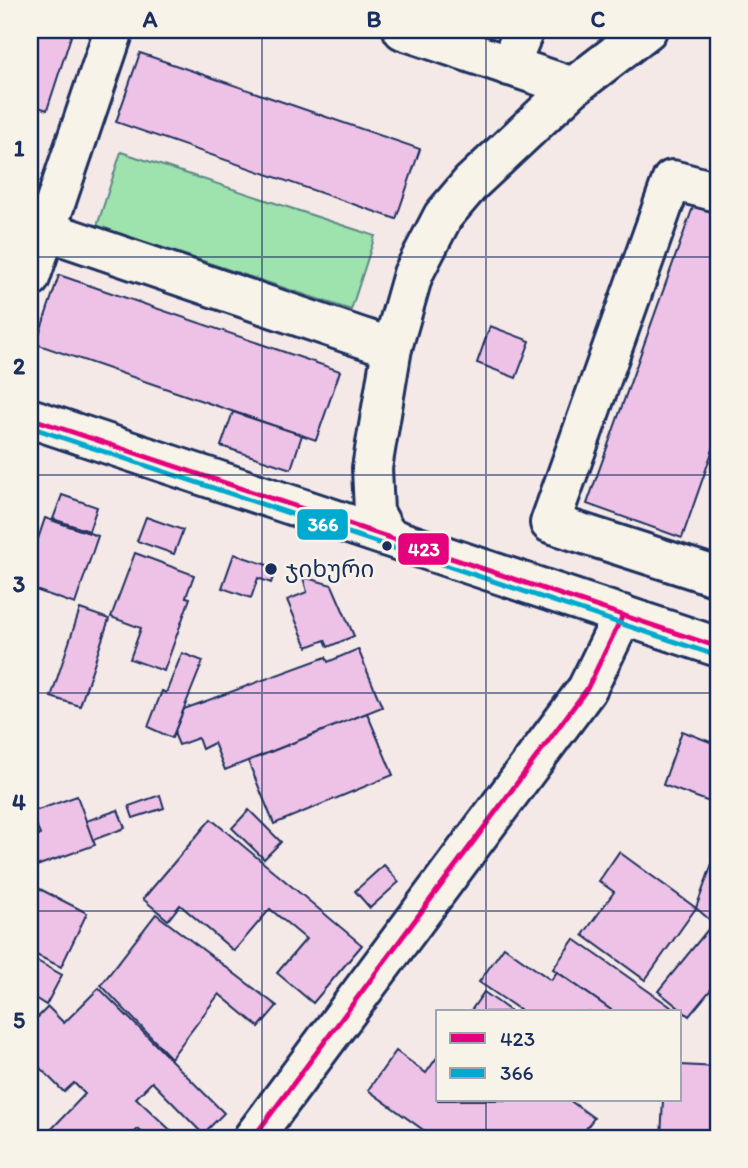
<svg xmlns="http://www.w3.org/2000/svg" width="748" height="1168" viewBox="0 0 748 1168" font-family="Itim,'Noto Sans Georgian',sans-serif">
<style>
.green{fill:#9ee2ae;stroke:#5c8886;stroke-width:2}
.building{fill:#eec2e7;stroke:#1b2f5e;stroke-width:2}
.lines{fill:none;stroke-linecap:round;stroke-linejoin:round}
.minor-casing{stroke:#1b2f5e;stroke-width:44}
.minor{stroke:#f7f3e8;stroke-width:38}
.bus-1-casing{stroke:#f7f3e8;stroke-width:10}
.bus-2-casing{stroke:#f7f3e8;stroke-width:10}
.bus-1{stroke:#e5007d;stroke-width:5}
.bus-2{stroke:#00a9ce;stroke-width:5}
.grid{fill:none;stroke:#1b2f5e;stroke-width:2;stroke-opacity:0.55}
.bus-dot{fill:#1b2f5e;stroke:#f7f3e8;stroke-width:2.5}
.labels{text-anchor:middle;stroke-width:5;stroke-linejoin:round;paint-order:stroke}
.poi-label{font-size:24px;fill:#1b2f5e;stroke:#f7f3e8;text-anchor:start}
.line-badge{stroke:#f7f3e8;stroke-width:2.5}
.badge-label{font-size:19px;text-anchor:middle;font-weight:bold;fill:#fff}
.neatline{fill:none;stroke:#1b2f5e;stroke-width:2.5}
.grid-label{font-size:23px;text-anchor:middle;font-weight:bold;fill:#1b2f5e}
</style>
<rect width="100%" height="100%" fill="#f5e9e8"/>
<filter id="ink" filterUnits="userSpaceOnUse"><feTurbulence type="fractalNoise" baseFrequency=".0143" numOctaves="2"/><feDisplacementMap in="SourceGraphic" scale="14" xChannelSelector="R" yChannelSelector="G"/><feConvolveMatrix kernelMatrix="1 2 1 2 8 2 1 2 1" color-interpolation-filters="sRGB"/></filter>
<g filter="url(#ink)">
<path class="green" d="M121,152L375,236L351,310L97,226Z"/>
<g class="building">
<path d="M30,30H73L47,110L30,104Z"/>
<path d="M140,53L420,149L396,219L116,122Z"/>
<path d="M698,193L718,200V435L682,538L587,504Z"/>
<path d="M59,275L340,371L316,440L36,344Z"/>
<path d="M490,326L530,341L516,378L477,363Z"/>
<path d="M233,412L302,435L291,469L221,446Z"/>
<path d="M62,495L97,507L89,531L53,519Z"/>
<path d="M146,517L183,530L174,554L137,541Z"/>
<path d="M45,518L98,536L75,604L30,588V563Z"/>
<path d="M135,553L194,575L186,597L190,598L164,671L130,659L141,628L111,617Z"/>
<path d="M234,554L276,568L271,583L258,578L251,598L222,588Z"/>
<path d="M303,577L332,585L354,636L328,647L325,640L307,647L287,600L307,592Z"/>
<path d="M80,609L109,619L80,706L51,697Z"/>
<path d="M358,649L382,707L225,770L214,743L202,749L198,738L179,745L174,733L184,709L326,657L328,662Z"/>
<path d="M182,653L203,661L172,738L148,727L162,691L166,693Z"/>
<path d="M367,713L393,775L274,824L248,761Z"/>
<path d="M682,731L718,745V805L663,785Z"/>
<path d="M160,795L164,808L133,818L129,806Z"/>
<path d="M77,796L95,845L31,868L30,839L40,835L32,812Z"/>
<path d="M118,810L125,828L93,840L86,821Z"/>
<path d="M249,810L281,842L264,859L232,828Z"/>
<path d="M211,819L362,945L313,1003L277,973L306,939L270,909L234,951L180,905L168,920L143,899Z"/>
<path d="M619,852L696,908L645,980L583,935L614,892L599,881Z"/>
<path d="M713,861L718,865V927L696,908Z"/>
<path d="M384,865L399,882L370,908L355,891Z"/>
<path d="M30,884L87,913L61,967L30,952Z"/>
<path d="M156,914L277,1006L259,1027L219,994L171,1058L101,985Z"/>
<path d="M710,927L718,934V981L689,1016L658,991Z"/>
<path d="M574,939L671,1007L668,1012H614L553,969Z"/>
<path d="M504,947L551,980L557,972L614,1012H523L479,982Z"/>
<path d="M30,957L62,975L46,1005L30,995Z"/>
<path d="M99,988L224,1113L203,1134L152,1082L136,1098L179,1138H148L138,1129L129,1138L44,1137L85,1094L74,1083L64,1092L37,1065L32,1069L30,1067V1025L48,1007L64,1023Z"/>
<path d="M484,992L512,1012H470Z"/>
<path d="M396,1051L426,1073L438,1056V1100H569L594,1118L579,1138H421L426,1132L368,1090Z"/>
<path d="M680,1065L718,1067V1138H661L663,1100H680Z"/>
</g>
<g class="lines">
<defs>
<g id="minor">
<path d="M403,30L573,87"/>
<path d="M509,66L524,30"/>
<path d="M718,192L672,180L550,523L718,577"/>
<path d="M30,225L392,348"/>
<path d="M30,278L114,30"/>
<path d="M30,418L718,647"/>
<path d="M387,536L374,512L372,468L392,348L413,274L443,216L471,183L573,87L647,30"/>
<path d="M253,1138L587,689L623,615"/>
</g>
</defs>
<use href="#minor" class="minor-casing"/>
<use href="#minor" class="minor"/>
<defs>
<g id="bus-1">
<path d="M30,418L718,647"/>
<path d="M253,1138L587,689L623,615"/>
</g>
<path id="bus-2" d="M30,427L715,655"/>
</defs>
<use href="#bus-1" class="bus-1-casing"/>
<use href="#bus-2" class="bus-2-casing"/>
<use href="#bus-1" class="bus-1"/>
<use href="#bus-2" class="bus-2"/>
</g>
</g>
<path class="grid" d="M262,30V1138M486,30V1012M30,257H718M30,475H718M30,693H718M30,911H718M486,1100V1138"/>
<g class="bus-dot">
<circle cx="387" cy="546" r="6"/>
<circle cx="271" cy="569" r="7"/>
</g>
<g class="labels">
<g class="poi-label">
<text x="285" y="577">ჯიხური</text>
</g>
</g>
<g class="line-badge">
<rect x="296" y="508" width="53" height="33" rx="7" fill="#00a9ce"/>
<rect x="397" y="532" width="53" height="34" rx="7" fill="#e5007d"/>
</g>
<g class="badge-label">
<text x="323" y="531">366</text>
<text x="424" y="556">423</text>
</g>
<rect width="748" height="1168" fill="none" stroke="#f7f3e8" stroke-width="77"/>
<rect x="436" y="1010" width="245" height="91" fill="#f7f3e8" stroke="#9fa5b1" stroke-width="2"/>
<rect x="450" y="1033" width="35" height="10" fill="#e5007d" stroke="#9fa5b1" stroke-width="2"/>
<text x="500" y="1046" font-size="21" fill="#1b2f5e">423</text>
<rect x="450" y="1068" width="35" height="10" fill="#00a9ce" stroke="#9fa5b1" stroke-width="2"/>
<text x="500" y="1080" font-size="21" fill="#1b2f5e">366</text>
<rect x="38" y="38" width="672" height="1092" class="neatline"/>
<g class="grid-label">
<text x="150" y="27">A</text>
<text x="374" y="27">B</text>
<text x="598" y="27">C</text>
<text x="19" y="156">1</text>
<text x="19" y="374">2</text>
<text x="19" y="592">3</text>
<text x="19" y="810">4</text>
<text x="19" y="1028">5</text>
</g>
</svg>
